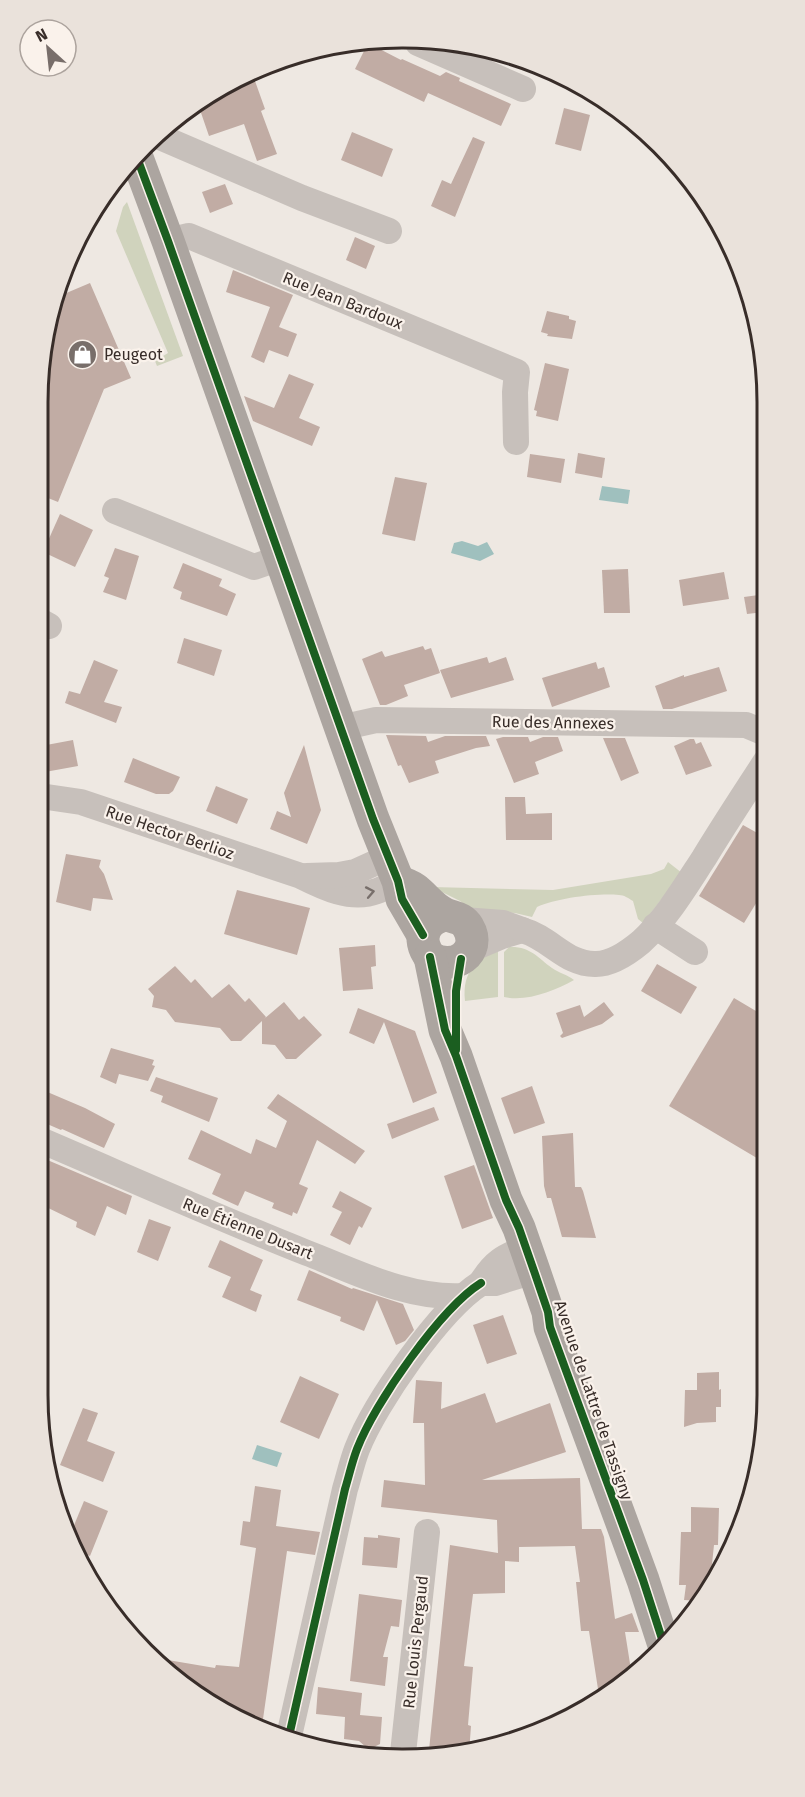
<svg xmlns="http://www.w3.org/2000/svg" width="805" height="1797" viewBox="0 0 805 1797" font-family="'Fira Sans',sans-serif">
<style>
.green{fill:#d0d3bd}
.water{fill:#9fc0be}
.building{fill:#c1aca4}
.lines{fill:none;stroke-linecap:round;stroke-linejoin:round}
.minor{stroke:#c7c0bb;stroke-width:26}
.major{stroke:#aca5a0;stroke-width:33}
.cycleway-casing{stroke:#faf2eb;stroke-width:11}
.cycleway{stroke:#1b5e20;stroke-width:8}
.oneway{stroke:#786f6b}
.labels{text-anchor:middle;stroke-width:4.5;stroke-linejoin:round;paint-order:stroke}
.street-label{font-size:16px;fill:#382d29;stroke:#faf2eb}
.poi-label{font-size:16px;fill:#382d29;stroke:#faf2eb;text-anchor:start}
.rim{fill:none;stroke:#382d29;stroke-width:3}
</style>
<rect width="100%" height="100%" fill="#eee8e2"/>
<g class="green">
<path d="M127,202L183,356L157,366L155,361L168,353L116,231L123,207Z"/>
<path d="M668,862L682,873L643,923L638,919L633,901C628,898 624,895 619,895C597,893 557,898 537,907L532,917L515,913L470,909L460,901L432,887L553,890L651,874L664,869Z"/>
<path d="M498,945V997L465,1001C462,969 477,963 498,945Z"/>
<path d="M509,947C530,946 537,957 552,968C559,973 568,975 574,980C554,991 527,1002 504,997V952Z"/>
</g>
<g class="water">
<path d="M602,486L630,490L628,504L599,500Z"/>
<path d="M462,541L478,546L487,542L494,554L480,561L451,553L454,543Z"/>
<path d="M257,1445L282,1453L277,1467L252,1459Z"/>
</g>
<g class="building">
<path d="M368,43L401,60L402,59L440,76L446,72L460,78L459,81L511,104L501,126L428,93L424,102L355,69Z"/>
<path d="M255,81L265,109L261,111L277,154L257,161L244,124L209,136L199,107L227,86L228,90Z"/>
<path d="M564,108L590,115L581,151L555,144Z"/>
<path d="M352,132L393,149L382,177L341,160Z"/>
<path d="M473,137L485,142L455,217L431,206L442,180L451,184Z"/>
<path d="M225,184L233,204L210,213L202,192Z"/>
<path d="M355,237L375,246L366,269L346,260Z"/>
<path d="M233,270L293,295L279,327L297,334L288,357L269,350L264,363L251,357L270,307L226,292Z"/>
<path d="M90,283L131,378L104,389L58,502L38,494V402L56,291L64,294Z"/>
<path d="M547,311L569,316V319L576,321L572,339L547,336L548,334L541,332Z"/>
<path d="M545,363L569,369L558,421L536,416L537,411L534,410Z"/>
<path d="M289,374L314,384L299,418L320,427L312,446L253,421L244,396L274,408Z"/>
<path d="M578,453L605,458L602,478L575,473Z"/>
<path d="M530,454L565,459L561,483L527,477Z"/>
<path d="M395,477L427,483L415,541L382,534Z"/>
<path d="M60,514L93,530L75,567L43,552Z"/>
<path d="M115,548L139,556L126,600L103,592L109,578L104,576Z"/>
<path d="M183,563L222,579L219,586L236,594L227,616L180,599L182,592L173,588Z"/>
<path d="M628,569L630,613H604L602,570Z"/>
<path d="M724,572L729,599L683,606L679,580Z"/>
<path d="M765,594V612L747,614L744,597Z"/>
<path d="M184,638L222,650L214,676L177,663Z"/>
<path d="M423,646L425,650L431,648L440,673L404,685L408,696L386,705H380L362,659L382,651L385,657Z"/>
<path d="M487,657L489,663L506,657L514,680L451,698L440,670Z"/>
<path d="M94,660L118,670L104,702L122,707L116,723L65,703L69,691L80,694Z"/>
<path d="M596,662L598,669L604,667L610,687L552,707L542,678Z"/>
<path d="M719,667L727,691L672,709H663L655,686L684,675V677Z"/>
<path d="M386,735L426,736L428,742L445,736H486L490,746L476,748L435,761L439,773L409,783L401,765L398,766Z"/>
<path d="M503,737H528L530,742L543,737H558L563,751L535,762L539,774L514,783L496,739Z"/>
<path d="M603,738H625L639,773L621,781Z"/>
<path d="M690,739H694L696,744L701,742L712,766L686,775L674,746Z"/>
<path d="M73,740L78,766L45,772L41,746Z"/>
<path d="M304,745L321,810L307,844L270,829L277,811L291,817L284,793Z"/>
<path d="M133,758L180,777L173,791L169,794H156L124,782Z"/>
<path d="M216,786L248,799L237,824L206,811Z"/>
<path d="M505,797H525L526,814L552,813V840H506Z"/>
<path d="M743,825L766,838V887L744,923L699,896Z"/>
<path d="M66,854L101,860L99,867L104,874L113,900L93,898L91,911L56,902Z"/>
<path d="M237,890L310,908L297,955L224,934Z"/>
<path d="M375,945L376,966L371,967L373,989L343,991L339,948Z"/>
<path d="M657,964L697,987L681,1014L641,991Z"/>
<path d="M175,966L191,983L195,979L212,998L229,984L245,1002L249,998L266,1017L264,1019L284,1002L299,1020L304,1016L322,1035L296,1059H286L275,1045L262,1044V1021L241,1041H231L220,1028L175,1022L166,1010L152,1007L154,996L148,989Z"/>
<path d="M734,998L766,1017L767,1164L669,1106Z"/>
<path d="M604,1002L614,1015L602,1024L562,1038L560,1036L563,1033L556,1013L580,1005L584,1017Z"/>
<path d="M358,1008L415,1031L437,1093L413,1103L384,1022L374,1044L349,1033Z"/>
<path d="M111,1048L154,1060L152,1065L155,1066L148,1081L119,1074L116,1084L100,1077Z"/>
<path d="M156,1077L218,1098L209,1122L161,1102L163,1096L150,1091Z"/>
<path d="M532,1086L545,1123L514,1134L501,1098Z"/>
<path d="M38,1088L85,1108L115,1124L104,1148L62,1129L61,1130L38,1120Z"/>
<path d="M278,1094L365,1151L355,1164L317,1140L299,1184L308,1188L297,1214L293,1212L292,1216L272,1208L274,1203L245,1191L238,1206L212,1194L221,1174L188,1159L201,1130L251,1154L256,1139L276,1148L287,1121L267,1108Z"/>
<path d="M434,1107L439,1120L392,1139L387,1124Z"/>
<path d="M573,1133L575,1187H581L583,1191L596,1238L562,1237L551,1198H547L544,1186L542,1136Z"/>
<path d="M38,1156L132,1196L126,1215L107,1206L95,1236L76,1227L77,1222L38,1203L41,1188L38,1187Z"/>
<path d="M474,1165L493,1218L462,1229L444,1176Z"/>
<path d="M340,1191L372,1208L362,1228L359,1226L350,1245L330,1235L342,1212L332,1207Z"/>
<path d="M149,1219L171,1227L158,1261L137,1252Z"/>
<path d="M220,1240L263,1260L250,1290L262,1295L256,1312L222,1297L231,1277L208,1267Z"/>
<path d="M309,1270L352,1289L353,1288L403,1304L414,1330L405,1341L396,1345L377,1300L364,1331L340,1321L341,1317L297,1300Z"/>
<path d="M503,1315L517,1354L487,1364L473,1325Z"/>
<path d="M719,1372V1390L721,1389V1407H716V1422L697,1423L684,1427L685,1390H697V1373Z"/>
<path d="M300,1376L339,1394L319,1439L280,1422Z"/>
<path d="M416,1380L442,1382L441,1409L485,1393L496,1423L550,1403L566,1452L482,1480L580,1478L582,1529H601L604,1537L615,1619L632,1613L639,1632H625L631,1670L611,1688L598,1689L589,1631H581L576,1582H580L575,1546L519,1547V1562L505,1561V1593L473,1594L464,1666L473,1667L468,1725L471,1726L469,1753L429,1750L450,1545L498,1553L497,1520L381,1507L384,1480L425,1485L424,1423H413Z"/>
<path d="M83,1408L98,1413L87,1441L115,1452L103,1482L60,1465Z"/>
<path d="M255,1486L281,1490L276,1526L320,1532L315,1555L287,1551L262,1726L220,1710L156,1658L215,1668L216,1665L239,1667L256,1548L240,1545L243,1521L250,1522Z"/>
<path d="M84,1501L108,1511L90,1556L80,1552L70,1535Z"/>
<path d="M691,1507L719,1508L718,1545H714L710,1583L700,1601L684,1600L686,1585H679L681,1532H691Z"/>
<path d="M378,1535L400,1538L397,1568L362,1565L364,1537L378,1538Z"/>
<path d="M359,1594L402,1600L399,1627L391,1626L383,1657H388L385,1686L350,1681Z"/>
<path d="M318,1687L362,1693L360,1715L382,1717L380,1744L372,1748L366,1747L359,1741L344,1739L345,1717L316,1714Z"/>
</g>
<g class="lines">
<g class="minor">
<path d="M418,43L523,89"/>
<path d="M160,137L302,198L389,231"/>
<path d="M168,241L189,236L517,372L515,392L516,442"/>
<path d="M115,511L254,567L280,558"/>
<path d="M38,620L49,626"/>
<path d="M340,728L376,720L746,725L765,733"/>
<path d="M38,798L47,797L81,802L301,876C323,887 351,901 377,891C384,889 391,884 398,881"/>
<path d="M307,876L339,875L355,872L388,857"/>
<path d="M463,920L503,923L522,930L502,936L469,950"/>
<path d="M655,926L695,952"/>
<path d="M522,930C551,938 566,965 596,964C611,964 629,952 641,942C666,919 685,887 704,858C724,825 745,793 766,761"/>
<path d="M38,1139C127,1177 216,1217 307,1253C357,1272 407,1299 463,1296"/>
<path d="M526,1248C503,1257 494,1262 481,1283H495L534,1271"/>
<path d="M289,1736L345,1489C349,1476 352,1462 357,1449C375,1403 440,1309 481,1283"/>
<path d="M403,1753L427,1532"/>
</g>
<g class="major">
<path d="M136,155L168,241L373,819L398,881L402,899L423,935"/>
<path d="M400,882C405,884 412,886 416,890C426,898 432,908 445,914C454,918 462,917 468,927C483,952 453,973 430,957C416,939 424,919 446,915"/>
<path d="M430,957L445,1030L456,1056L506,1200L519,1228L534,1271L548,1312L550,1327L643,1580L663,1642"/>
</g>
<defs>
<g id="cycleway">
<path d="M136,155L168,241L373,819L398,881L402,899L423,935"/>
<path d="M430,957L445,1030L456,1056L506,1200L519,1228L534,1271L548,1312L550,1327L643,1580L663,1642"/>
<path d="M456,1050V991L461,959"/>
<path d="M289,1736L345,1489C349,1476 352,1462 357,1449C375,1403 440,1309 481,1283"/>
</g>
</defs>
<use href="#cycleway" class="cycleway-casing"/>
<use href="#cycleway" class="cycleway"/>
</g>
<defs><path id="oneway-chevron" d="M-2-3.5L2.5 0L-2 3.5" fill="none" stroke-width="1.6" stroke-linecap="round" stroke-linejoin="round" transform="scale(1.5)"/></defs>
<use class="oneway" href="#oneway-chevron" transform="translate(370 892) rotate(-11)"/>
<defs>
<symbol id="shop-disc" viewBox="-11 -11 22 22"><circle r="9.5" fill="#786e6a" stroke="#faf2eb"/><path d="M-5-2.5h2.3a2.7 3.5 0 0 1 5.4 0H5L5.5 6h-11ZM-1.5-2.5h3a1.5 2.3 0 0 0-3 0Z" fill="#fff"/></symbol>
</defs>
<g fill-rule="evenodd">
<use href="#shop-disc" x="66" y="338" width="33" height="33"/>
</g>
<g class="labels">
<g class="street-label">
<text transform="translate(343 300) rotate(22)" y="6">Rue Jean Bardoux</text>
<text transform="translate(553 722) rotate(1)" y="6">Rue des Annexes</text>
<text transform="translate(170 832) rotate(19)" y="6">Rue Hector Berlioz</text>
<text transform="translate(248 1228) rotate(22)" y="6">Rue Étienne Dusart</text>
<text transform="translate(594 1400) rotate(71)" y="6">Avenue de Lattre de Tassigny</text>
<text transform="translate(415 1642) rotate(-84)" y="6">Rue Louis Pergaud</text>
</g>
<g class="poi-label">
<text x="104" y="360">Peugeot</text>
</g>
</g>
<path d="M0 0H805V1797H0ZM402 48H403A354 354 0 0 1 757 402V1395A354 354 0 0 1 403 1749H402A354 354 0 0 1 48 1395V402A354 354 0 0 1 402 48Z" fill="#eae2db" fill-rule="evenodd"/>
<path class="rim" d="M402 48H403A354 354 0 0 1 757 402V1395A354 354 0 0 1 403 1749H402A354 354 0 0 1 48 1395V402A354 354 0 0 1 402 48Z"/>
<g transform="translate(48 48) rotate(333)"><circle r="28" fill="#faf2eb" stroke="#aca39d" stroke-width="1.5"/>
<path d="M0-4.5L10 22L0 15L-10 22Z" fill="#786e6a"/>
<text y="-9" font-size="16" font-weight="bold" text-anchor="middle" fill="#382d29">N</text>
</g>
</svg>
